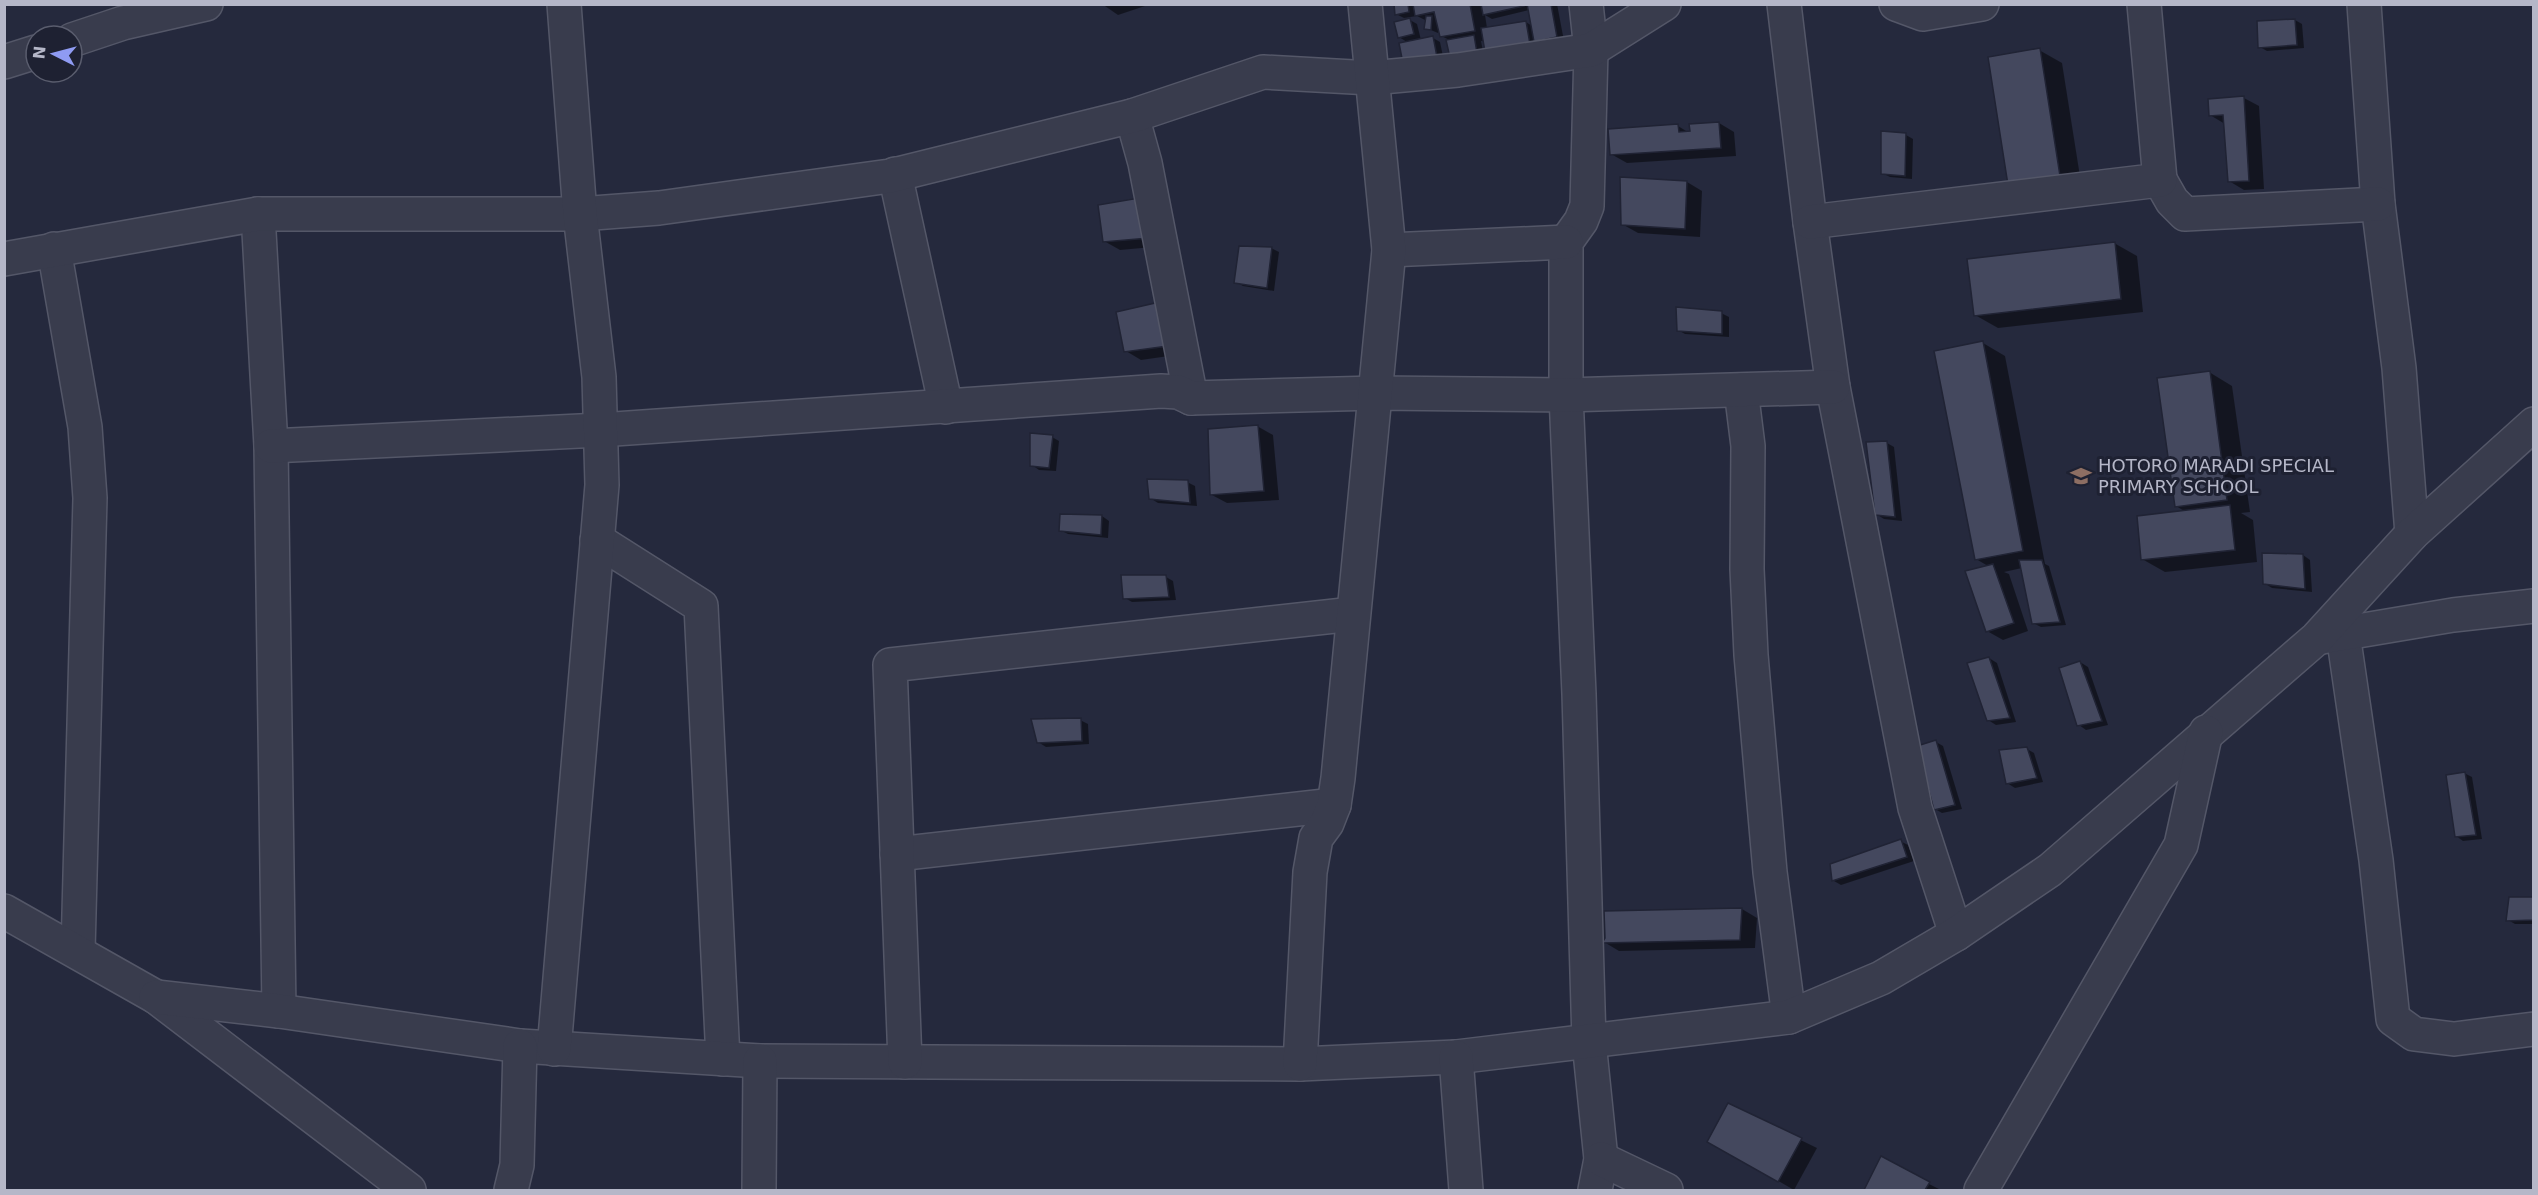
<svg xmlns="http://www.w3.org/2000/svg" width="2538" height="1195" viewBox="0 0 2538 1195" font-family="'DejaVu Sans',sans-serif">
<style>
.shadow{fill:#0007;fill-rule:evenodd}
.building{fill:#44485e;stroke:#202334;stroke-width:1.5}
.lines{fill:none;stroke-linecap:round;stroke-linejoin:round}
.street-casing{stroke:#545768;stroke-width:36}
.street{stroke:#393c4d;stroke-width:33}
.labels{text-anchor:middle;stroke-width:6;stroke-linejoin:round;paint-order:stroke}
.poi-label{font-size:18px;fill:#b5b7c8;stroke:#1e2132;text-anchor:start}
</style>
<rect width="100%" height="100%" fill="#25293d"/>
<g class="shadow">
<path d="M1102,4H1151L1118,15Z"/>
<path d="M1395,4H1557L1564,41L1542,45L1536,41L1537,48L1481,41L1484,56L1441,36L1439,27L1438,33L1426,28L1427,21L1417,16L1404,18L1396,14ZM1529,10L1532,26L1526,22L1487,28L1485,15L1492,19Z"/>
<path d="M1410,20L1417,24L1421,40L1433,38L1440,42L1445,66L1399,37Z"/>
<path d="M2295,20L2302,24L2304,48L2267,51L2260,47Z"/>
<path d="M2039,50L2062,63L2082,189L2033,197Z"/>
<path d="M2244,98L2259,106L2264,189L2244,190L2229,181L2225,124L2210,115Z"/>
<path d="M1719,123L1734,132L1736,156L1627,163L1611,154L1678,126L1691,134Z"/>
<path d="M1906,135L1913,139L1912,179L1890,177L1882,173Z"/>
<path d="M1687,182L1702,191L1700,237L1638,233L1622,224Z"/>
<path d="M1100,206L1164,246L1120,250L1104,241Z"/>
<path d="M2114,243L2137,256L2143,312L1998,328L1975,315Z"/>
<path d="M1271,248L1279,252L1274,291L1243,286L1236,282Z"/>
<path d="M1117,313L1183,354L1141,360L1126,351Z"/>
<path d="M1721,313L1729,317V337L1685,334L1678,330Z"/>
<path d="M1983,343L2005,356L2045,564L2049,566L2066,625L2041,627L2033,623L2022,568L2004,572L2009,574L2028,631L2003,640L1987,631L1988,566L1976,559Z"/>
<path d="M2209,372L2232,386L2250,512L2241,513L2253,520L2257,562L2165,572L2142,559L2186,512L2176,506Z"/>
<path d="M1257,426L1273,435L1279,500L1227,503L1212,495Z"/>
<path d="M1052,437L1059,441L1056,471L1039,470L1032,465Z"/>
<path d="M1887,443L1894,447L1902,521L1884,519L1876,514Z"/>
<path d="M1187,482L1195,486L1197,506L1158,503L1150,498Z"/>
<path d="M1102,516L1109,521L1108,538L1068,534L1060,530Z"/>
<path d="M2303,555L2310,560L2312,592L2272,588L2264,583Z"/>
<path d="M1166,577L1173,581L1176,600L1132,602L1125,598Z"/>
<path d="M1989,658L1997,663L2016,722L1996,725L1988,720Z"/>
<path d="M2080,662L2088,667L2108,725L2086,730L2079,725Z"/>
<path d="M1080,720L1088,724L1089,744L1046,747L1038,742Z"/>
<path d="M1936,742L1943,746L1962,809L1942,813L1935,809Z"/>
<path d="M2027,749L2034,753L2043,782L2015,788L2007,783Z"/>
<path d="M2464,773L2472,777L2482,839L2463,841L2456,836Z"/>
<path d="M1900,841L1908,845L1914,861L1841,885L1834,881L1832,865Z"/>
<path d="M2534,899V924H2515L2508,920Z"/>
<path d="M1742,909L1757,918L1755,948L1619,951L1604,942L1606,939Z"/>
<path d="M1729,1105L1817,1148L1794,1190L1709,1141Z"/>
<path d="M1882,1158L1929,1184L1941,1190H1866Z"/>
</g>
<g class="building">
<path d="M1394,4H1408L1409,12L1395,15Z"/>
<path d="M1413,4H1470L1475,31L1440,37L1434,12L1415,16Z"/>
<path d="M1481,4H1523L1524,6L1483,15Z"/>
<path d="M1527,4H1551L1557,37L1534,42Z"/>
<path d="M1426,16H1432L1431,30L1424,29Z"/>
<path d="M1410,18L1414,34L1398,38L1394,22Z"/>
<path d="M2295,19L2297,45L2258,48L2257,21Z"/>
<path d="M1526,21L1530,44L1485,52L1481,28Z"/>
<path d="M1474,35L1477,53L1450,58L1446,40Z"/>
<path d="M1433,36L1438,62L1404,69L1399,43Z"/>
<path d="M2040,48L2060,176L2008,185L1988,57Z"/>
<path d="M2244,96L2249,181L2228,182L2223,115L2209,116L2208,99Z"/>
<path d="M1719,122L1721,148L1610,155L1608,129L1678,124L1679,132L1690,131L1689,124Z"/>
<path d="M1881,131L1906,133L1905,176L1881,174Z"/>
<path d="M1620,177L1687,181L1685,229L1621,225Z"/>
<path d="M1145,197L1149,238L1103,242L1098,205Z"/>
<path d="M2115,242L2121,299L1974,316L1967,259Z"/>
<path d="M1239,246L1272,247L1267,288L1234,283Z"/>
<path d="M1164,301L1168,346L1124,352L1116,312Z"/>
<path d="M1676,307L1722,311V334L1677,331Z"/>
<path d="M1983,341L2023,551L1975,560L1934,351Z"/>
<path d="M2210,371L2227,500L2175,507L2157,378Z"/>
<path d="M1258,425L1264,491L1210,495L1208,429Z"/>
<path d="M1030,433L1053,435L1049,468L1030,466Z"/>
<path d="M1887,441L1895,517L1875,515L1866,442Z"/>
<path d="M1147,479L1188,480L1190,503L1149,499Z"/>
<path d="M2230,505L2235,550L2141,560L2137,516Z"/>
<path d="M1060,514L1102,515L1101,535L1059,531Z"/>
<path d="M2262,553L2303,554L2305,589L2263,584Z"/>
<path d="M2019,560H2042L2060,622L2032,624Z"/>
<path d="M1993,564L2014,623L1986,632L1965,571Z"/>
<path d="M1121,575H1166L1169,597L1123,599Z"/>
<path d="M1989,657L2010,718L1987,721L1967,663Z"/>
<path d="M2080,661L2102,721L2077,726L2059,668Z"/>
<path d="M1081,718L1082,741L1037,743L1031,719Z"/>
<path d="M1936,740L1955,805L1934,810L1917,746Z"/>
<path d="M2027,747L2037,778L2006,784L1999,750Z"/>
<path d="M2465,772L2476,835L2455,837L2446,775Z"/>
<path d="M1901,839L1907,857L1832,881L1830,864Z"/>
<path d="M2509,897H2534V920L2506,921Z"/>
<path d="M1742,908L1740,940L1602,943L1605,938L1604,911Z"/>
<path d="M1728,1103L1802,1138L1778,1182L1707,1142Z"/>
<path d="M1881,1156L1930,1182L1925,1190H1864Z"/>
</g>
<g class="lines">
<defs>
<g id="street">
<path d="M1586,4L1591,50L1587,206L1581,221L1566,242V395L1579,694L1589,1042L1601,1159L1595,1190"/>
<path d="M1784,4L1810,222L1833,387L1915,808L1956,934"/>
<path d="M1896,4L1923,14L1982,4"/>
<path d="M2364,4L2378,204L2399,368L2412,534"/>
<path d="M72,40L123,23L206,4"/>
<path d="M4,62L36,52"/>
<path d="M1132,116L1145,163L1191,398"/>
<path d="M895,174L946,407"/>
<path d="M2160,180L2172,201L2185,214L2378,204"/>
<path d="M258,214L271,446L279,1011"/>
<path d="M1810,222L2160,180L2144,4"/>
<path d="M54,249L85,427L90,498L78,951"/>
<path d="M1389,250L1566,242"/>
<path d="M4,259L258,214H580L659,208L890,176L1132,116L1263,72L1371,78L1458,70L1591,50L1664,4"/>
<path d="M1741,390L1748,446L1747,569L1751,655L1770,872L1789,1017"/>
<path d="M271,446L600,430L1161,391L1178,392L1191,398L1376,393L1566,395L1833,387"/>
<path d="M597,540L701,606L723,1059"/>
<path d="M2343,634L2376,860L2393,1019L2414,1034L2454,1039L2534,1029"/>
<path d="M2322,637L2453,615L2534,606"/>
<path d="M897,854L1334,805"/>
<path d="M4,911L156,997L409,1190"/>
<path d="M156,997L279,1011L520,1046L760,1061L1300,1064L1456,1057L1789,1017L1881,978L1956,934L2050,870L2317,638L2412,534L2534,424"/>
<path d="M554,1049L602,485L599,377L580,214L564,4"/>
<path d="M1456,1057L1466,1190"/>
<path d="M905,1062L890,665L1353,614"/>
<path d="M1300,1064L1310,872L1316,838L1327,823L1334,805L1338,778L1389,250L1365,4"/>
<path d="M1601,1159L1666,1190"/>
<path d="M511,1190L517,1165L520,1046"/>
<path d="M759,1190L760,1061"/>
<path d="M1981,1190L2181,845L2206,732"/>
</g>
</defs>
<use href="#street" class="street-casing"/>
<use href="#street" class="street"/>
</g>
<defs>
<symbol id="school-bare" viewBox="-9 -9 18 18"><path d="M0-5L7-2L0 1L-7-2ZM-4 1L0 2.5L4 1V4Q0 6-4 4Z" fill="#8d6e63" stroke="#1e2132" stroke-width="2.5" paint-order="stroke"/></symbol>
</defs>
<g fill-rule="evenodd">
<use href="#school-bare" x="2066" y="461" width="30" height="30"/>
</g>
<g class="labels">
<g class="poi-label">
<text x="2098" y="472">HOTORO MARADI SPECIAL<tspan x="2098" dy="21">PRIMARY SCHOOL</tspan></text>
</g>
</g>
<rect width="2538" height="1195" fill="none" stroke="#b5b7c8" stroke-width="12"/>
<g transform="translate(54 54) rotate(276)"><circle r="28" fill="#1e2132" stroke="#5a5d6e" stroke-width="1.5"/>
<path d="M0-4.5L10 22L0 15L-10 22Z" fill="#8f9bf3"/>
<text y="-9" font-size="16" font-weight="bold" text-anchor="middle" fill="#b5b7c8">N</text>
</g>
</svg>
